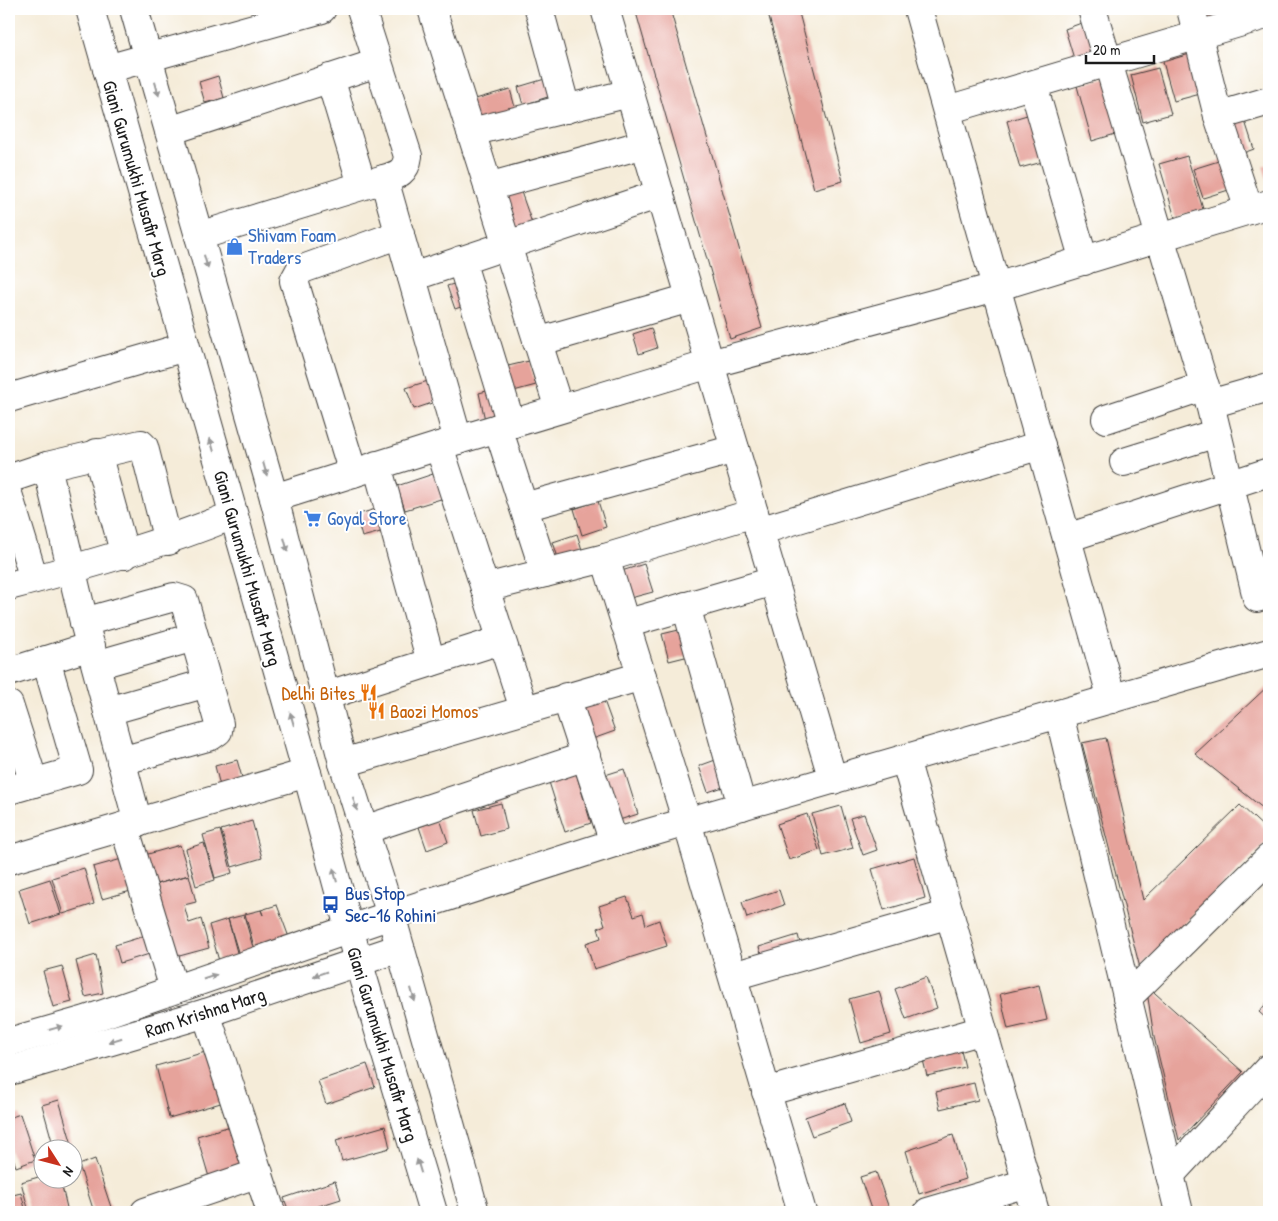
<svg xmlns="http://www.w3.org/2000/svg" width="1278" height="1221" viewBox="0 0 1278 1221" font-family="'Patrick Hand',sans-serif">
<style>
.building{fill:#e6a39b}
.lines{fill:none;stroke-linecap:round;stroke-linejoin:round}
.minor-casing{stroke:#3d3b38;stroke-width:30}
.minor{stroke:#fff;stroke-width:28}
.oneway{fill:#999}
.labels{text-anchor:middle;stroke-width:4;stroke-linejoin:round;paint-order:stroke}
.street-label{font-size:19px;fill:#1c1c1c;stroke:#fff}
.shop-label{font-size:19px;fill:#366cbe;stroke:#fff;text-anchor:start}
.food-label{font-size:19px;fill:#c56008;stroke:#fff;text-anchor:end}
.transit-label{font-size:19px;fill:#164399;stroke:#fff;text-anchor:start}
</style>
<rect width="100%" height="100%" fill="#fff"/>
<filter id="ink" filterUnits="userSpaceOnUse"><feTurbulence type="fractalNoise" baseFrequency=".02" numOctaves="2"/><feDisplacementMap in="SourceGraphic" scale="10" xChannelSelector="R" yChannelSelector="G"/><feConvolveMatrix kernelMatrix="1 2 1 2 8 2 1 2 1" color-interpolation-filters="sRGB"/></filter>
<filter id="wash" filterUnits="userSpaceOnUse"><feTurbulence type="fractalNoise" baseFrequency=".0096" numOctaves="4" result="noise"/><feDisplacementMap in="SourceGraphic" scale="20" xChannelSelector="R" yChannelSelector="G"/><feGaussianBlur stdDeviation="1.12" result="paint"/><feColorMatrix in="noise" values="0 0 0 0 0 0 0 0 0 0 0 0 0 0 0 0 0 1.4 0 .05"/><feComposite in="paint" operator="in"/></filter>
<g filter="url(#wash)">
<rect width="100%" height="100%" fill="#f5ecd9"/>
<g id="blocks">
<g class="building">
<path d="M635,9H670L762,328L730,339Z"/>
<path d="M767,9H798L843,181L814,189Z"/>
<path d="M1198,9H1230L1233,20L1202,22Z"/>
<path d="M1087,21L1098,55L1075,62L1065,29Z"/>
<path d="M1193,53L1204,93L1174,101L1163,62Z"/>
<path d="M1158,68L1171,114L1143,122L1131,75Z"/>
<path d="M218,76L224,98L205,103L199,82Z"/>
<path d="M555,76L560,93L523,105L518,87Z"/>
<path d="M1107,77L1122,132L1092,141L1077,86Z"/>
<path d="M510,89L516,111L471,124L465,102Z"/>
<path d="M1037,112L1050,160L1020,168L1007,121Z"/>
<path d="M1244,118L1254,149L1238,155L1228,123Z"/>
<path d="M1187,156L1203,209L1175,218L1159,164Z"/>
<path d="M1225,159L1235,188L1203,198L1193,169Z"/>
<path d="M1269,164V185L1263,166Z"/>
<path d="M520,189L533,226L505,235L493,199Z"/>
<path d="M464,281L472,303L455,309L447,286Z"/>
<path d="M651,328L657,348L639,354L633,334Z"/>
<path d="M529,361L536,385L510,392L504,367Z"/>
<path d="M431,380L438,401L414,409L406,388Z"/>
<path d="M498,388L504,415L485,420L479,393Z"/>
<path d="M436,473L444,498L405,510L397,486Z"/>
<path d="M598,501L606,527L582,535L574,509Z"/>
<path d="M382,507L388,530L362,537L356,515Z"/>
<path d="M577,534L584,556L560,564L553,542Z"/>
<path d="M644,564L653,592L623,600L615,573Z"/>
<path d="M683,629L689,656L669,661L662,634Z"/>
<path d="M1269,685V813L1195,754Z"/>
<path d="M603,698L615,731L587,741L575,708Z"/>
<path d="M1106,738L1143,900L1240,805L1269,832V839L1140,968L1082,743Z"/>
<path d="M721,758L729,785L708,792L699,766Z"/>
<path d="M237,760L245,788L222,794L215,766Z"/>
<path d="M624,769L638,814L610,823L596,778Z"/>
<path d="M576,773L591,823L565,832L549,782Z"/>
<path d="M501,803L507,829L481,836L474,810Z"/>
<path d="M841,806L853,848L823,856L812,814Z"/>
<path d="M807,814L819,850L789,860L777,824Z"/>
<path d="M864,814L877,850L863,855L850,818Z"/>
<path d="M440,819L448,842L427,850L419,827Z"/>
<path d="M252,821L262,858L232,867L221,830Z"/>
<path d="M220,830L232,873L215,878L203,835Z"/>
<path d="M204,843L215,880L196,886L186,849Z"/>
<path d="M180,845L189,875L149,886L141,856Z"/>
<path d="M129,857L138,889L102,899L93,867Z"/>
<path d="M914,857L925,898L884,910L872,869Z"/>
<path d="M84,868L94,904L63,914L52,878Z"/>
<path d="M189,875L196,902L184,905L189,923L201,919L209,948L172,958L150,886Z"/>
<path d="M50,879L61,914L30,924L19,889Z"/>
<path d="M779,890L784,905L747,918L742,902Z"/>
<path d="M627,897L634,916L643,913L646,925L659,920L667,946L594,969L586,943L601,938L598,928L605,925L599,906Z"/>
<path d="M277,905L290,940L255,950L245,914L261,910L263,915L261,910Z"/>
<path d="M244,915L254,951L239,955L228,919Z"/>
<path d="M228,919L238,956L219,961L209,925Z"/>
<path d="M151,934L156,952L120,963L115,945Z"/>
<path d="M798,935L802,951L764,963L759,947Z"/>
<path d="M96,955L103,993L85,997L76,961Z"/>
<path d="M62,966L72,1002L53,1007L43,971Z"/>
<path d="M926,977L937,1008L906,1019L895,989Z"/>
<path d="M1039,985L1047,1020L1008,1029L1000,994Z"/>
<path d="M1146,985L1243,1072L1179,1140L1154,1037Z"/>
<path d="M879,991L891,1034L861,1043L849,999Z"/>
<path d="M1269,1000V1021L1259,1012Z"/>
<path d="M216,1049L231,1100L169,1118L156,1066Z"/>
<path d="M961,1051L965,1067L927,1076L923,1060Z"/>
<path d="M367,1064L375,1087L326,1104L318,1081Z"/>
<path d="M974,1083L978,1100L940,1109L936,1092Z"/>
<path d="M59,1100L73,1148H54L42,1105Z"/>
<path d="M845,1103L851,1122L812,1136L805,1117Z"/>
<path d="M20,1114L35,1160L16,1167L9,1146V1118Z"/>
<path d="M234,1125L249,1173L211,1184L197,1136Z"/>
<path d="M385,1126L390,1148L342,1161L336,1140Z"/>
<path d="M953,1135L966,1179L919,1194L906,1151Z"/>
<path d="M95,1159L111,1207L94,1212L79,1165Z"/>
<path d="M876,1172L890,1211L887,1212H872L860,1177Z"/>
<path d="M42,1176V1178H60L68,1212H29L21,1182Z"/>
<path d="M335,1181L341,1199L300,1212H289L284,1198Z"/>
<path d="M21,1193L26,1212H9V1196Z"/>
</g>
</g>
</g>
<g filter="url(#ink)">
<use href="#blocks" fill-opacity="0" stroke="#3d3b38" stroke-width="1"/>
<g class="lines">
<defs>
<g id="minor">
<path d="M90,9L307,773L358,961L433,1212"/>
<path d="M134,9L274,498L343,763L391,915L475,1212"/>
<path d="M361,9L408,156C406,172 398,175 384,179"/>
<path d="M432,9L559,409"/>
<path d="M539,9L566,109"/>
<path d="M605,9L833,780"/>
<path d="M918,9L1112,699"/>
<path d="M1092,9L1210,404L1257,598"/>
<path d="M1191,9L1218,116L1249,210"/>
<path d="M107,69L322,9"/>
<path d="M330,78L362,185"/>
<path d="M1033,85L1084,261"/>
<path d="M947,110L1269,14"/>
<path d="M1218,116L1269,101"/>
<path d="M169,131L377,63"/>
<path d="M471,132L630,93"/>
<path d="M488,187L645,144"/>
<path d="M199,236L384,179L458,440"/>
<path d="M461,260L511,424"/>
<path d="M412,277L660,194"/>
<path d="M537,342L690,298"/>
<path d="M9,398L185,347"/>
<path d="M1210,404L1269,387"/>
<path d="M1106,419L1205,386"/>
<path d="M498,428L545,573"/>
<path d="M439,446L524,709"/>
<path d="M97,453L125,555"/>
<path d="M1124,462L1217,433"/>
<path d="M377,465L431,662"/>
<path d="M353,473L294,281L300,270L400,234"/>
<path d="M9,481L11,478L47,466"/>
<path d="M9,497L34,579"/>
<path d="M274,498L458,440L710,364L996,287L1269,204"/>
<path d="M524,507L735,449"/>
<path d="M759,531L1041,445"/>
<path d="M1067,538L1269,472"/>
<path d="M605,558L687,822L802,1212"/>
<path d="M9,586C85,566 160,545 233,515"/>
<path d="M485,588L605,558L754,513"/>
<path d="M686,606L742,806"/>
<path d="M84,622L174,597L184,600L219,724L218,731L211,736L121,761"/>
<path d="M625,624L774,581"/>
<path d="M96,665L194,637"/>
<path d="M9,672L91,646"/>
<path d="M325,696L501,640"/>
<path d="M566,697L614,843"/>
<path d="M9,705L34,783"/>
<path d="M108,711L207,683"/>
<path d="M1059,714L1179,1212"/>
<path d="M905,759L1035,1212"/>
<path d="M343,763L642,676"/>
<path d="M9,790L78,770L46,660"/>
<path d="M138,823L84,622L47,466L141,444L144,447L168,541"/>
<path d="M124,826L174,989"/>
<path d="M364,830L586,756"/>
<path d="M9,860L307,773"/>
<path d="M733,976L950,914"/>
<path d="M1127,998L1269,858"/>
<path d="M206,1013L271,1212"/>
<path d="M9,1042L86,1020L391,915L614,843L1269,653"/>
<path d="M9,1071L206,1013L400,948"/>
<path d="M766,1092L983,1030"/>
<path d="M1170,1175L1269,1068"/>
<path d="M145,1212L259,1173"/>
<path d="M928,1212L1027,1183"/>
</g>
</defs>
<use href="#minor" class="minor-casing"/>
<use href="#minor" class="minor"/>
</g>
<defs><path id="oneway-solid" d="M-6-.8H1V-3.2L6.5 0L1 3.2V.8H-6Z" transform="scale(1.25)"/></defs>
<g class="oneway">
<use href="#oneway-solid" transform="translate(157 89) rotate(74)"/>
<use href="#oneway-solid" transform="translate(206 262) rotate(74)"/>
<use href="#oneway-solid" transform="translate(212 445) rotate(-106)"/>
<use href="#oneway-solid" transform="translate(265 469) rotate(74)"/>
<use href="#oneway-solid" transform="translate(286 545) rotate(75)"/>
<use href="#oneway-solid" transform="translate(292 719) rotate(-106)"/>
<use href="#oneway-solid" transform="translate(355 804) rotate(73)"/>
<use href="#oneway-solid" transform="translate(335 875) rotate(-105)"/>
<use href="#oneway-solid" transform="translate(320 974) rotate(161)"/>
<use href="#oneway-solid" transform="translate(210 977) rotate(-19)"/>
<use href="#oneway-solid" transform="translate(413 995) rotate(74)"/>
<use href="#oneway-solid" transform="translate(56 1028) rotate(-16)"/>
<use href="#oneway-solid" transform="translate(115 1040) rotate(163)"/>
<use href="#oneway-solid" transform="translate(419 1166) rotate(-107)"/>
</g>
</g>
<defs>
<symbol id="shop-bare" viewBox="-9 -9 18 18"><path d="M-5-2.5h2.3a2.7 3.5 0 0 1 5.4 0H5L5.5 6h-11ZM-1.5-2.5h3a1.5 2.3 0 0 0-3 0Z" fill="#3f7fe0" stroke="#fff" stroke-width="2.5" paint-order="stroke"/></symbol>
<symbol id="supermarket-bare" viewBox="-9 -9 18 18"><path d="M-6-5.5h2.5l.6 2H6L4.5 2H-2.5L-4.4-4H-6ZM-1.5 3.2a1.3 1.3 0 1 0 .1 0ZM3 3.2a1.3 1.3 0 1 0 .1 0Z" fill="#3f7fe0" stroke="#fff" stroke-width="2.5" paint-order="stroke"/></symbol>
<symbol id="restaurant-bare" viewBox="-9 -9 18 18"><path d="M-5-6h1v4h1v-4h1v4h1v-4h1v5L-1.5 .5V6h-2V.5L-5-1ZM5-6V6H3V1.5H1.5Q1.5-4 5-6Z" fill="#e8710a" stroke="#fff" stroke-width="2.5" paint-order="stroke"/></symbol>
<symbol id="bus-bare" viewBox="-9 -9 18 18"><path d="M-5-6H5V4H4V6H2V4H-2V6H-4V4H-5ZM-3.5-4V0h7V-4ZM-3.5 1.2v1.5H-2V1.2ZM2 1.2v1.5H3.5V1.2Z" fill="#1a4fb4" stroke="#fff" stroke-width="2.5" paint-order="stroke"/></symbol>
</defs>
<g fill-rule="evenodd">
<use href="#shop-bare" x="222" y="234" width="25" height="25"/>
<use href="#supermarket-bare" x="300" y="506" width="25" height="25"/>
<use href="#restaurant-bare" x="356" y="680" width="25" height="25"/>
<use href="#restaurant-bare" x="364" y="698" width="25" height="25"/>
<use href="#bus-bare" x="318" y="892" width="25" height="25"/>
</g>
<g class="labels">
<g class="street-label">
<text transform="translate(137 178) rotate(74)" y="7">Giani Gurumukhi Musafir Marg</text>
<text transform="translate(248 568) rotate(74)" y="7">Giani Gurumukhi Musafir Marg</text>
<text transform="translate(205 1012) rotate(-18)" y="7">Ram Krishna Marg</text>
<text transform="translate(383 1044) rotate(73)" y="7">Giani Gurumukhi Musafir Marg</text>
</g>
<g class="shop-label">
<text x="248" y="242">Shivam Foam<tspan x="248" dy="22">Traders</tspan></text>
<text x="327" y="525">Goyal Store</text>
</g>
<g class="food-label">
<text x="355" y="700">Delhi Bites</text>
<text x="390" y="718" text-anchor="start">Baozi Momos</text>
</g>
<g class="transit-label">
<text x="345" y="900">Bus Stop<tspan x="345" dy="22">Sec-16 Rohini</tspan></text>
</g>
</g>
<rect width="1278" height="1221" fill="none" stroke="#fff" stroke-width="30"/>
<g transform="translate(58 1164) rotate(126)"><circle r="24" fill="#ffffff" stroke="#a4a4a4"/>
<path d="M0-4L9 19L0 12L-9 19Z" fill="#c8321e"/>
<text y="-8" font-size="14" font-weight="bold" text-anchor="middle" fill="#1c1c1c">N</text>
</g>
<path d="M1086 55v8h68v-8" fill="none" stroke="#1c1c1c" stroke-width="2.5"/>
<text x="1093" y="55" font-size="15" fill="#1c1c1c" stroke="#ffffff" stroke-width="4" paint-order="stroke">20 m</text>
</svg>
